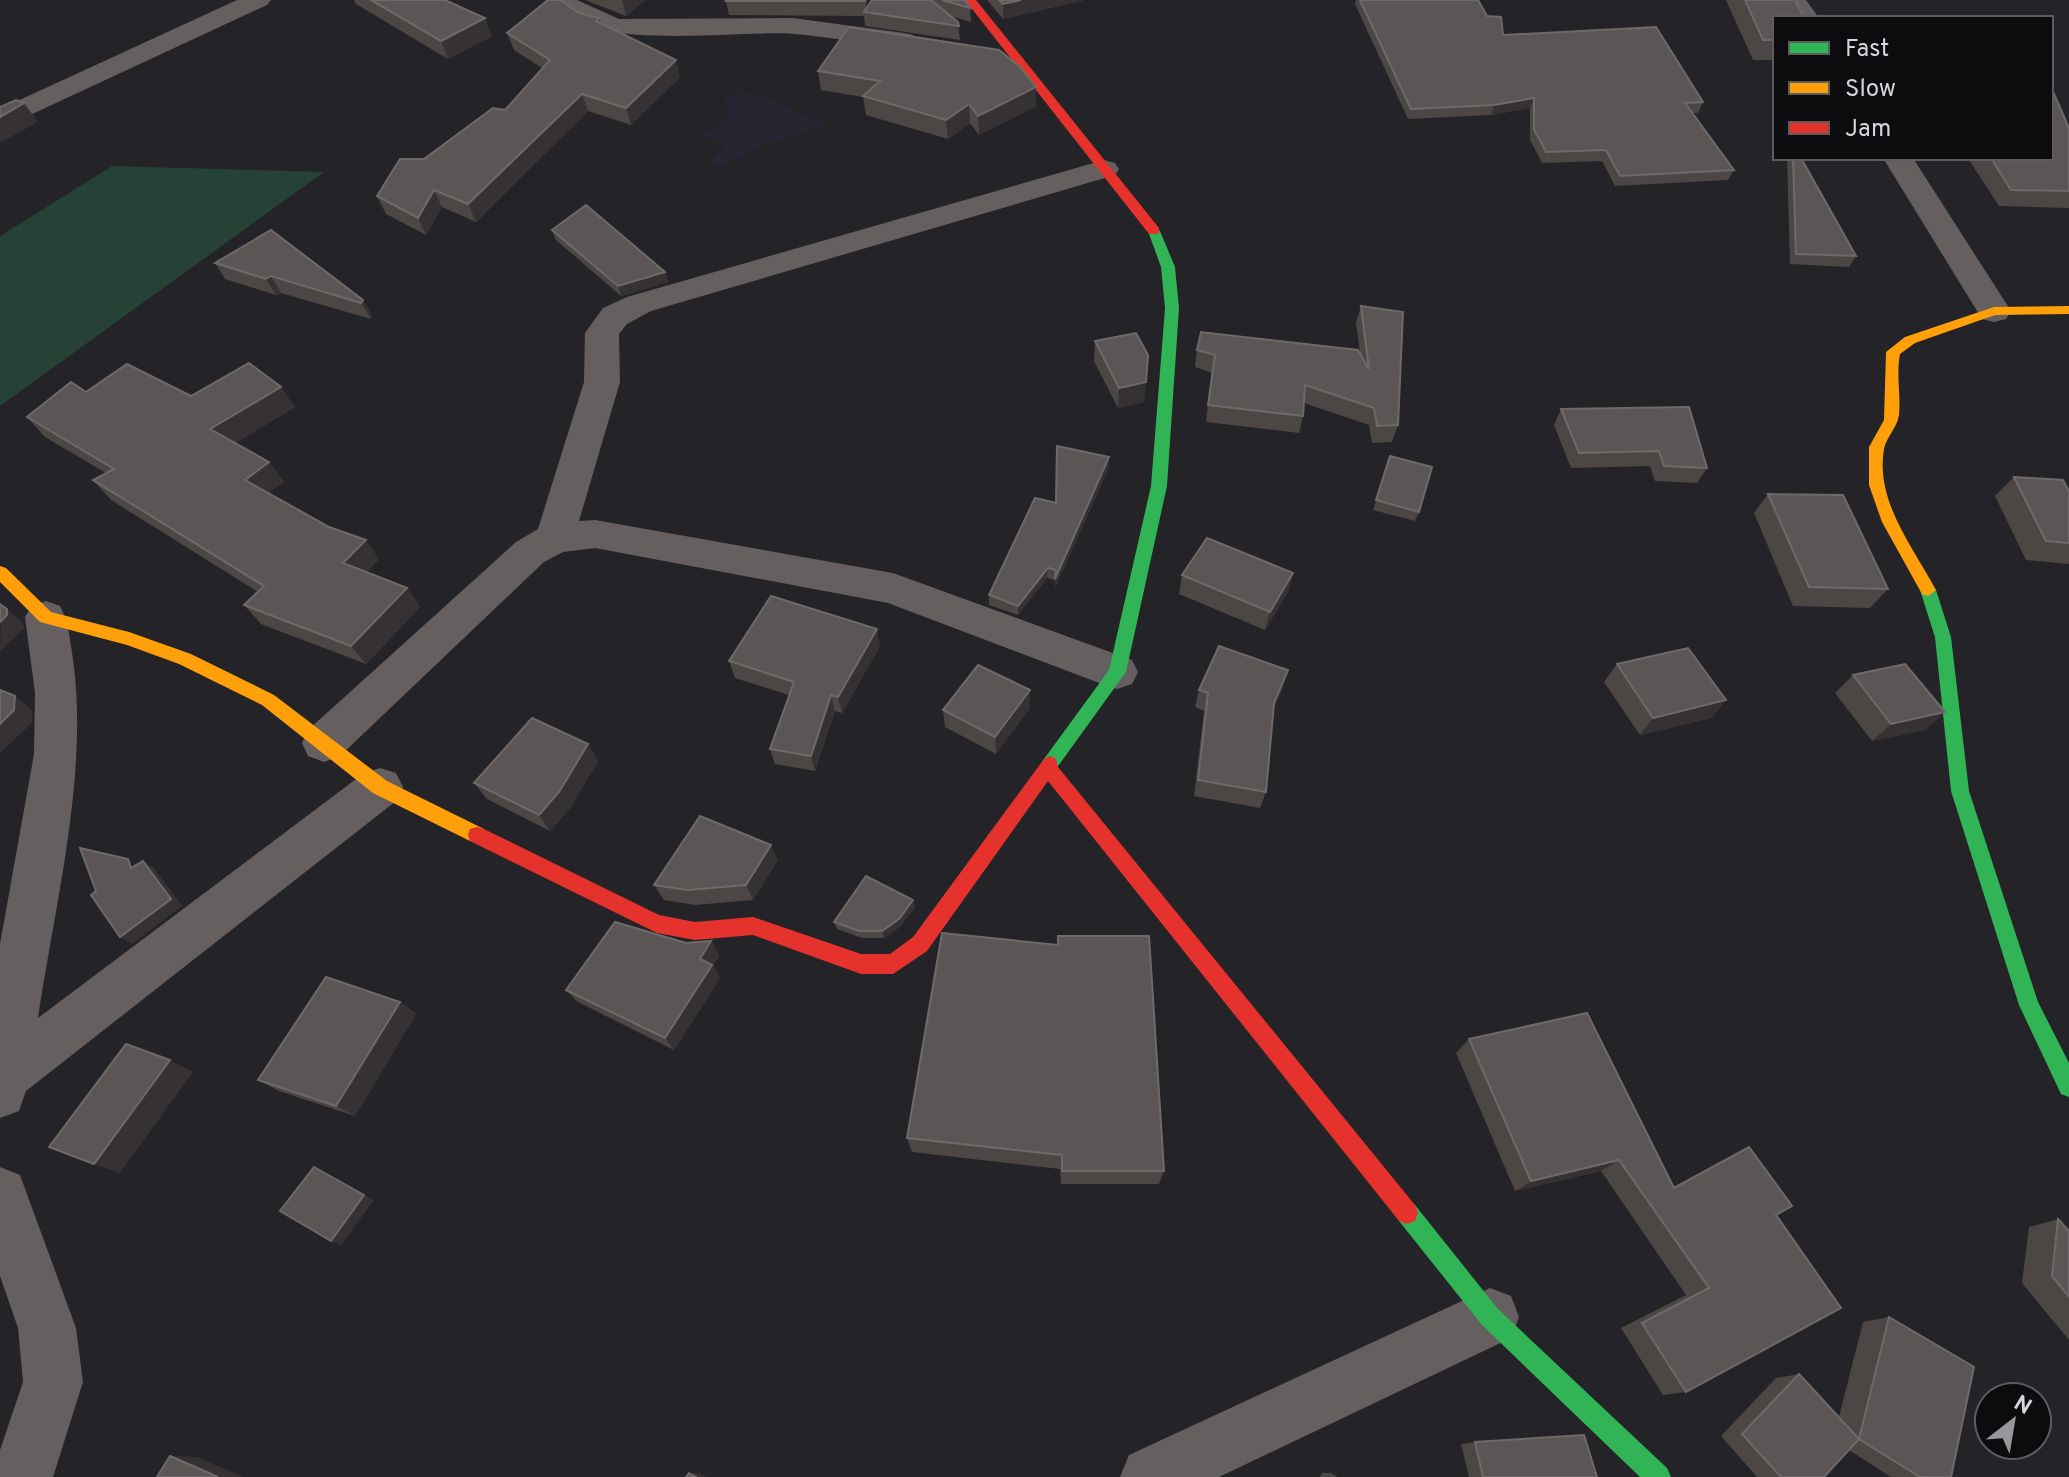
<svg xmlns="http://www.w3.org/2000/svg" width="2069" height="1477" viewBox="0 0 2069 1477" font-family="Overpass,sans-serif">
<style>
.built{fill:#262633}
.green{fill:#264136}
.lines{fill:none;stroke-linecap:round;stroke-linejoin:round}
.street{fill:#655f5f;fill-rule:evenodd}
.fast{fill:#30b455;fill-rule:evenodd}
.slow{fill:#ff9f0a;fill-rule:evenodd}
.jam{fill:#e5322d;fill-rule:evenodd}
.wall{fill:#4c4745}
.shaded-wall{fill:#363233}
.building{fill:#5b5655;stroke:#6e6a6a;stroke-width:2}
</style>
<rect width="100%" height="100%" fill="#232328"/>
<path class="built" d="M749,93L766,97L826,125L764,145L723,167L710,161L725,148L703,135L730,115L723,99Z"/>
<path class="green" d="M112,166L324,172L0,406V236Z"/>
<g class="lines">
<g class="street">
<path d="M237,0H271L267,5L0,129V109Z"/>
<path d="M545,0H577L619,19L793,18L904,33L913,35L917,41L913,47L904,49C868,44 831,37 794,34C734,29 583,55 545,0Z"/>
<path d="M1780,0H1806L1819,18H1793Z"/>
<path d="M1883,158H1913L2011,311L2006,319L1994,322L1982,319Z"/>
<path d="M1104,160L1115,163L1119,169L1115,175L651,311L627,324L619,334L620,382L579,521L595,520L893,573L1132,660L1138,672L1132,684L1117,689L1102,684L888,603L595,548L563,552L544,562L340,756L324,762L308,756L302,743L308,730L516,542L538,529L584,382L585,333L603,308L627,297Z"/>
<path d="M46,601L60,606C69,622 70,641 73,659C89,773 55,904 38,1018L364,773L380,768L396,773L403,787L396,801L26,1091L19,1111L0,1118V944L34,754L35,693L25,617L32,606Z"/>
<path d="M0,1167L20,1175L76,1328L83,1382L53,1477H0V1450L23,1382L18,1328L0,1276Z"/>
<path d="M1490,1288L1511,1296L1519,1317L1511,1338L1219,1477H1120L1129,1455Z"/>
</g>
<g class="fast">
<path d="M1154,227L1160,231L1175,267L1179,308L1167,486L1126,672L1056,769L1050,772L1044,769L1041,764L1044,759L1109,670L1151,486L1165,308L1161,267L1148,231Z"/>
<path d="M1928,584L1936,590L1951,637L1969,791L2038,1002L2069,1063V1097L2061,1094L2019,1005L1951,791L1935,637L1920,590Z"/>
<path d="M1407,1202L1415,1205L1498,1309L1667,1468L1671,1477H1640L1482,1325L1399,1221L1396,1213L1399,1205Z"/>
</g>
<g class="slow">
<path d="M2069,306V314L1995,315L1915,343L1900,354C1896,375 1901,395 1899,415C1897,428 1887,436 1884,449C1875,501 1913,547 1936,590L1928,596L1922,594L1882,522L1869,485V447L1884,420L1886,352L1905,337L1994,307Z"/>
<path d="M0,566L6,568L51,612L129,632L191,654L274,695L387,781L484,829L486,835L484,841L477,843L470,841L373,793L262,705L179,664L127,645L40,622L0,582Z"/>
</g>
<g class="jam">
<path d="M965,0H976L1159,228V234H1149Z"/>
<path d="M1050,756L1056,759L1058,767L1415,1205L1418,1213L1415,1221L1407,1224L1399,1221L1048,781L927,951L893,974H861L753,935L695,940L657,933L470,841L468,835L470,829L477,827L484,829L659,915L695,922L753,917L861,954H890L913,937L1044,759Z"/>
</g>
</g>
<g class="wall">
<path d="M354,0H445L492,36L448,59L356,4Z"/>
<path d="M585,0H645L626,16Z"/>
<path d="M727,0H867L866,8L872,0H965L970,8L971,22L953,17L958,22L960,40L865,26L864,16L729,15L726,1Z"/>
<path d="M987,0H1084L1003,19Z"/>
<path d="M1356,0H1478L1487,16L1503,35L1703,102L1698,113H1692L1734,170L1728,180L1615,186L1602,161L1542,163L1530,140V108L1491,115L1408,119L1355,4Z"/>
<path d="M1726,0H1795L1775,18V60H1753Z"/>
<path d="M579,13L599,18L601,23L680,77L631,125L588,111L476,222L442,207L426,235L386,214L377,196L424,159L505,110L542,68L514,50L507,33Z"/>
<path d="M818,71L1036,87V106L979,135L970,123L948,139L866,115L863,97L821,90Z"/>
<path d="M2069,128V208L1999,206L1969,160L1970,158H2051Z"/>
<path d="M1787,158H1801L1856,256L1849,267L1790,264Z"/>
<path d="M271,230L363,300L372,316L371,319L281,293L276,295L225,279L215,263Z"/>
<path d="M552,230L665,272L668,282L621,296L556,240Z"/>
<path d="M1361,306L1398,425L1392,442L1372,443L1369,425L1304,403L1303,416L1299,433L1206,422L1212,373L1195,367L1197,350L1360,352L1356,323Z"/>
<path d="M1095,341L1144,402L1118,408L1094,361Z"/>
<path d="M86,392L191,396L295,407L235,443L269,462L284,482L268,493L379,559L367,572L407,588L420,607L366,664L261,624L244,605L258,592L111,500L93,480L106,473L45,437L27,417Z"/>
<path d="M1561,409L1707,468L1697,483L1655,481L1650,466L1571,468L1554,425Z"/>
<path d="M1390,456L1419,512L1415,521L1373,510Z"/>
<path d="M1109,467L1055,588V580L1047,578L1018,615L989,605V595L1056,503Z"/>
<path d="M2014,477L2069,491V564L2026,560L1995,496Z"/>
<path d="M1768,494L1888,589L1870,608L1793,606L1754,513Z"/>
<path d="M1293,573L1288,592L1265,630L1179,594L1182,575Z"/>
<path d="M880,646L842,713L835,711L815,771L775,764L770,749L789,695L735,678L729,661Z"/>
<path d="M1617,664L1726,700L1711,718L1640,735L1604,682Z"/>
<path d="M1853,675L1945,712L1925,730L1872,741L1835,693Z"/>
<path d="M1283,688L1273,710L1266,792L1260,808L1194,796L1204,711L1195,707L1199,690Z"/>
<path d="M1030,708L996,754L945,727L943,710Z"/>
<path d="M588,744L598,761L570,808L550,831L487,799L474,783Z"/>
<path d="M778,860L753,900L695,905L664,900L654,885Z"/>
<path d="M913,900L915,907L901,926L884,938H862L837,929L834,922Z"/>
<path d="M942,933L1164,1171L1159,1184H1061L1060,1169L912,1152L907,1138Z"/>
<path d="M711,941L719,955L713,966L720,978L674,1050L578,1002L566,990L686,943Z"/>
<path d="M400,1002L416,1014L355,1116L279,1091L258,1080Z"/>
<path d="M1469,1039L1674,1187L1749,1147L1776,1215L1686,1392L1663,1395L1621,1328L1686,1295L1601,1171L1515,1191L1456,1053Z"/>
<path d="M2058,1219L2069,1231V1340L2022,1283L2029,1227Z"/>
<path d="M1889,1317L1951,1477H1891L1849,1450L1824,1477H1757L1721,1436L1776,1378L1799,1374L1839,1417L1863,1322Z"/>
<path d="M1475,1442L1597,1477H1469L1461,1444Z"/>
<path d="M1322,1473H1331L1337,1477H1320Z"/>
</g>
<g class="shaded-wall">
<path d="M622,0H645L626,16Z"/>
<path d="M1021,0H1084L1003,19V4Z"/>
<path d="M485,18L492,36L448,59L441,41Z"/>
<path d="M676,60L680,77L631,125L626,108Z"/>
<path d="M1036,87V106L979,135L978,116Z"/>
<path d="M582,94L588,111L476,222L468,204Z"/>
<path d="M1534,98L1530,108L1491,115L1494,105Z"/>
<path d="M24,103L38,122L0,143V117Z"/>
<path d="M969,104L970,123L948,139L946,120Z"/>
<path d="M434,190L442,207L426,235L418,218Z"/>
<path d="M665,272L668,282L621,296L618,286Z"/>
<path d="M271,276L281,293L276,295L266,279Z"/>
<path d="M363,300L372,316L371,319L361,303Z"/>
<path d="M1146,382L1144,402L1118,408L1119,388Z"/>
<path d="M281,387L295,407L226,449L210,429Z"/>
<path d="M1109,457V467L1055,588V579Z"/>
<path d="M269,462L284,482L260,500L245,480Z"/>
<path d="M366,540L379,559L357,582L343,563Z"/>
<path d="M1048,568L1047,578L1018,615V606Z"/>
<path d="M1293,573L1288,592L1265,630L1270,612Z"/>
<path d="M407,588L420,607L366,664L351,646Z"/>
<path d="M1,604L23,623L24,629L0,651Z"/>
<path d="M877,629L880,646L842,713L838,697Z"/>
<path d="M1288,670L1283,688L1269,720L1274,703Z"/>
<path d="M1030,690V708L996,754L995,737Z"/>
<path d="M831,695L835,711L815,771L811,756Z"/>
<path d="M15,696L32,710V723L0,753V724Z"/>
<path d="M1726,700L1711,718L1640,735L1653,718Z"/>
<path d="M1945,712L1925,730L1872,741L1891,724Z"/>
<path d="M588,744L598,761L570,808L550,831L539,815Z"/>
<path d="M771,845L778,860L753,900L746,885Z"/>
<path d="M143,861L154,868L182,906L132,944L120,937Z"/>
<path d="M913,900L915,907L901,926L884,938L882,931Z"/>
<path d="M711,941L719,955L713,966L720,978L674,1050L665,1038L700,959Z"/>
<path d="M400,1002L416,1014L355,1116L336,1106Z"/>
<path d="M170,1060L193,1072L120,1173L94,1164Z"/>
<path d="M1619,1160L1601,1171L1515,1191L1531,1181Z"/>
<path d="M314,1167L374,1200L341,1245L331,1241Z"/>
<path d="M170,1456L197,1457L243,1477H218Z"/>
<path d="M689,1473H700L706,1477H696Z"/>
</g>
<g class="building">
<path d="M371,0H445L485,18L441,41Z"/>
<path d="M548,0H560L579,13L599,18L596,21L676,60L626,108L582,94L468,204L434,190L418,218L377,196L400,159H424L493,108L505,110L550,60L507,33Z"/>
<path d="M727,0H865V1H726Z"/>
<path d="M872,0H931L958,22L959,26L864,12Z"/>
<path d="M942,0H965L970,8Z"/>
<path d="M999,0H1021L1003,4Z"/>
<path d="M1360,0H1478L1487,16L1501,17L1503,35L1656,27L1703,102L1685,103L1734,170L1620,176L1606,150L1546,152L1534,129V98L1494,105L1411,109Z"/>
<path d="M1745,0H1795L1804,18H1775V40H1763Z"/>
<path d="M849,27L999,50L1020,67L1036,87L978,116L969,104L946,120L863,96L880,81L818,71Z"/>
<path d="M2051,87L2069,128V191L2011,190L1991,158H2051Z"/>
<path d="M16,100L24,103L0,117V107Z"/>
<path d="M1793,158H1801L1856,256L1796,254Z"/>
<path d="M586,205L665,272L618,286L552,230Z"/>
<path d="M271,230L363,300L361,303L271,276L266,279L215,263Z"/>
<path d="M1361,306L1403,312L1398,425L1377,426L1374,408L1305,385L1303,416L1208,405L1215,355L1197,350L1201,332L1358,350L1369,369Z"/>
<path d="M1136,333L1148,355L1146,382L1119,388L1095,341Z"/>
<path d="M249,363L281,387L210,429L269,462L245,480L329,527L366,540L343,563L407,588L351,646L244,605L264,586L93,480L114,469L27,417L71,382L86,392L127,364L191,396Z"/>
<path d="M1689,407L1707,468L1664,466L1659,451L1579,453L1561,409Z"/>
<path d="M1057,446L1109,457L1055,579L1056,570L1048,568L1018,606L989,595L1035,498L1056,503Z"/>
<path d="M1390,456L1432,467L1419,512L1376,500Z"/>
<path d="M2014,477L2063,480L2069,491V543L2046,541Z"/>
<path d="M1768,494L1843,495L1888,589L1809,587Z"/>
<path d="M1207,538L1293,573L1270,612L1182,575Z"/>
<path d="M771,596L877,629L838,697L831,695L811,756L770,749L794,682L729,661Z"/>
<path d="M0,604L7,609V615L0,622Z"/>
<path d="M1219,646L1288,670L1274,703L1266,792L1198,780L1208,693L1199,690Z"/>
<path d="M1688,648L1726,700L1653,718L1617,664Z"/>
<path d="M1905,664L1945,712L1891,724L1853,675Z"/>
<path d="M978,665L1030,690L995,737L943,710Z"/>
<path d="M0,690L15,696L14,710L0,724Z"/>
<path d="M532,718L588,744L559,792L539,815L474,783Z"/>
<path d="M700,816L771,845L746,885L687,890L654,885Z"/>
<path d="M80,848L128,859L131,868L143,861L171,899L120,937L91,895L96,891Z"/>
<path d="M866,876L913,900L899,919L882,931H859L834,922Z"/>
<path d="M615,922L686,943L711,941L700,959L712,965L665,1038L566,990Z"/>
<path d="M942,933L1058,945V936H1149L1164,1171H1062V1155L907,1138Z"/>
<path d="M326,977L400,1002L336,1106L258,1080Z"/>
<path d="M1587,1013L1674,1188L1749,1147L1792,1206L1776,1215L1841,1308L1686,1392L1642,1323L1709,1288L1619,1160L1531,1181L1469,1039Z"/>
<path d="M126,1044L170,1060L94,1164L49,1147Z"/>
<path d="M314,1167L364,1195L331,1241L280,1211Z"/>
<path d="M2058,1219L2069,1231V1297L2052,1276Z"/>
<path d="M1889,1317L1974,1367L1951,1477H1920L1859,1439Z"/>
<path d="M1799,1374L1859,1439L1824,1477H1781L1742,1434Z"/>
<path d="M1584,1435L1597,1477H1483L1475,1442Z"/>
<path d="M170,1456L218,1477H157Z"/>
<path d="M689,1473L696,1477H686Z"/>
</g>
<rect x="1773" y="16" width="280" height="144" fill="#0c0c0f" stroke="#5c5c61" stroke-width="2"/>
<rect x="1789" y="42" width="40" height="12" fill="#30b455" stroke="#5c5c61" stroke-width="2"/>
<text x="1845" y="56" font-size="24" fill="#d5d5db">Fast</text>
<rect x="1789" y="82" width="40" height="12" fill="#ff9f0a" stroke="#5c5c61" stroke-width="2"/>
<text x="1845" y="96" font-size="24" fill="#d5d5db">Slow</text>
<rect x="1789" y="122" width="40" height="12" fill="#e5322d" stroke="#5c5c61" stroke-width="2"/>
<text x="1845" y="136" font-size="24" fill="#d5d5db">Jam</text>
<g transform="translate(2013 1421) rotate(31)"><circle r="38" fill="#0c0c0f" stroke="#5c5c61" stroke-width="2"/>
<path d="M0-6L14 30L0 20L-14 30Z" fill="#97979c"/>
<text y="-12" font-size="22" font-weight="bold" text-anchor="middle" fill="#d5d5db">N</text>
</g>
</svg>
